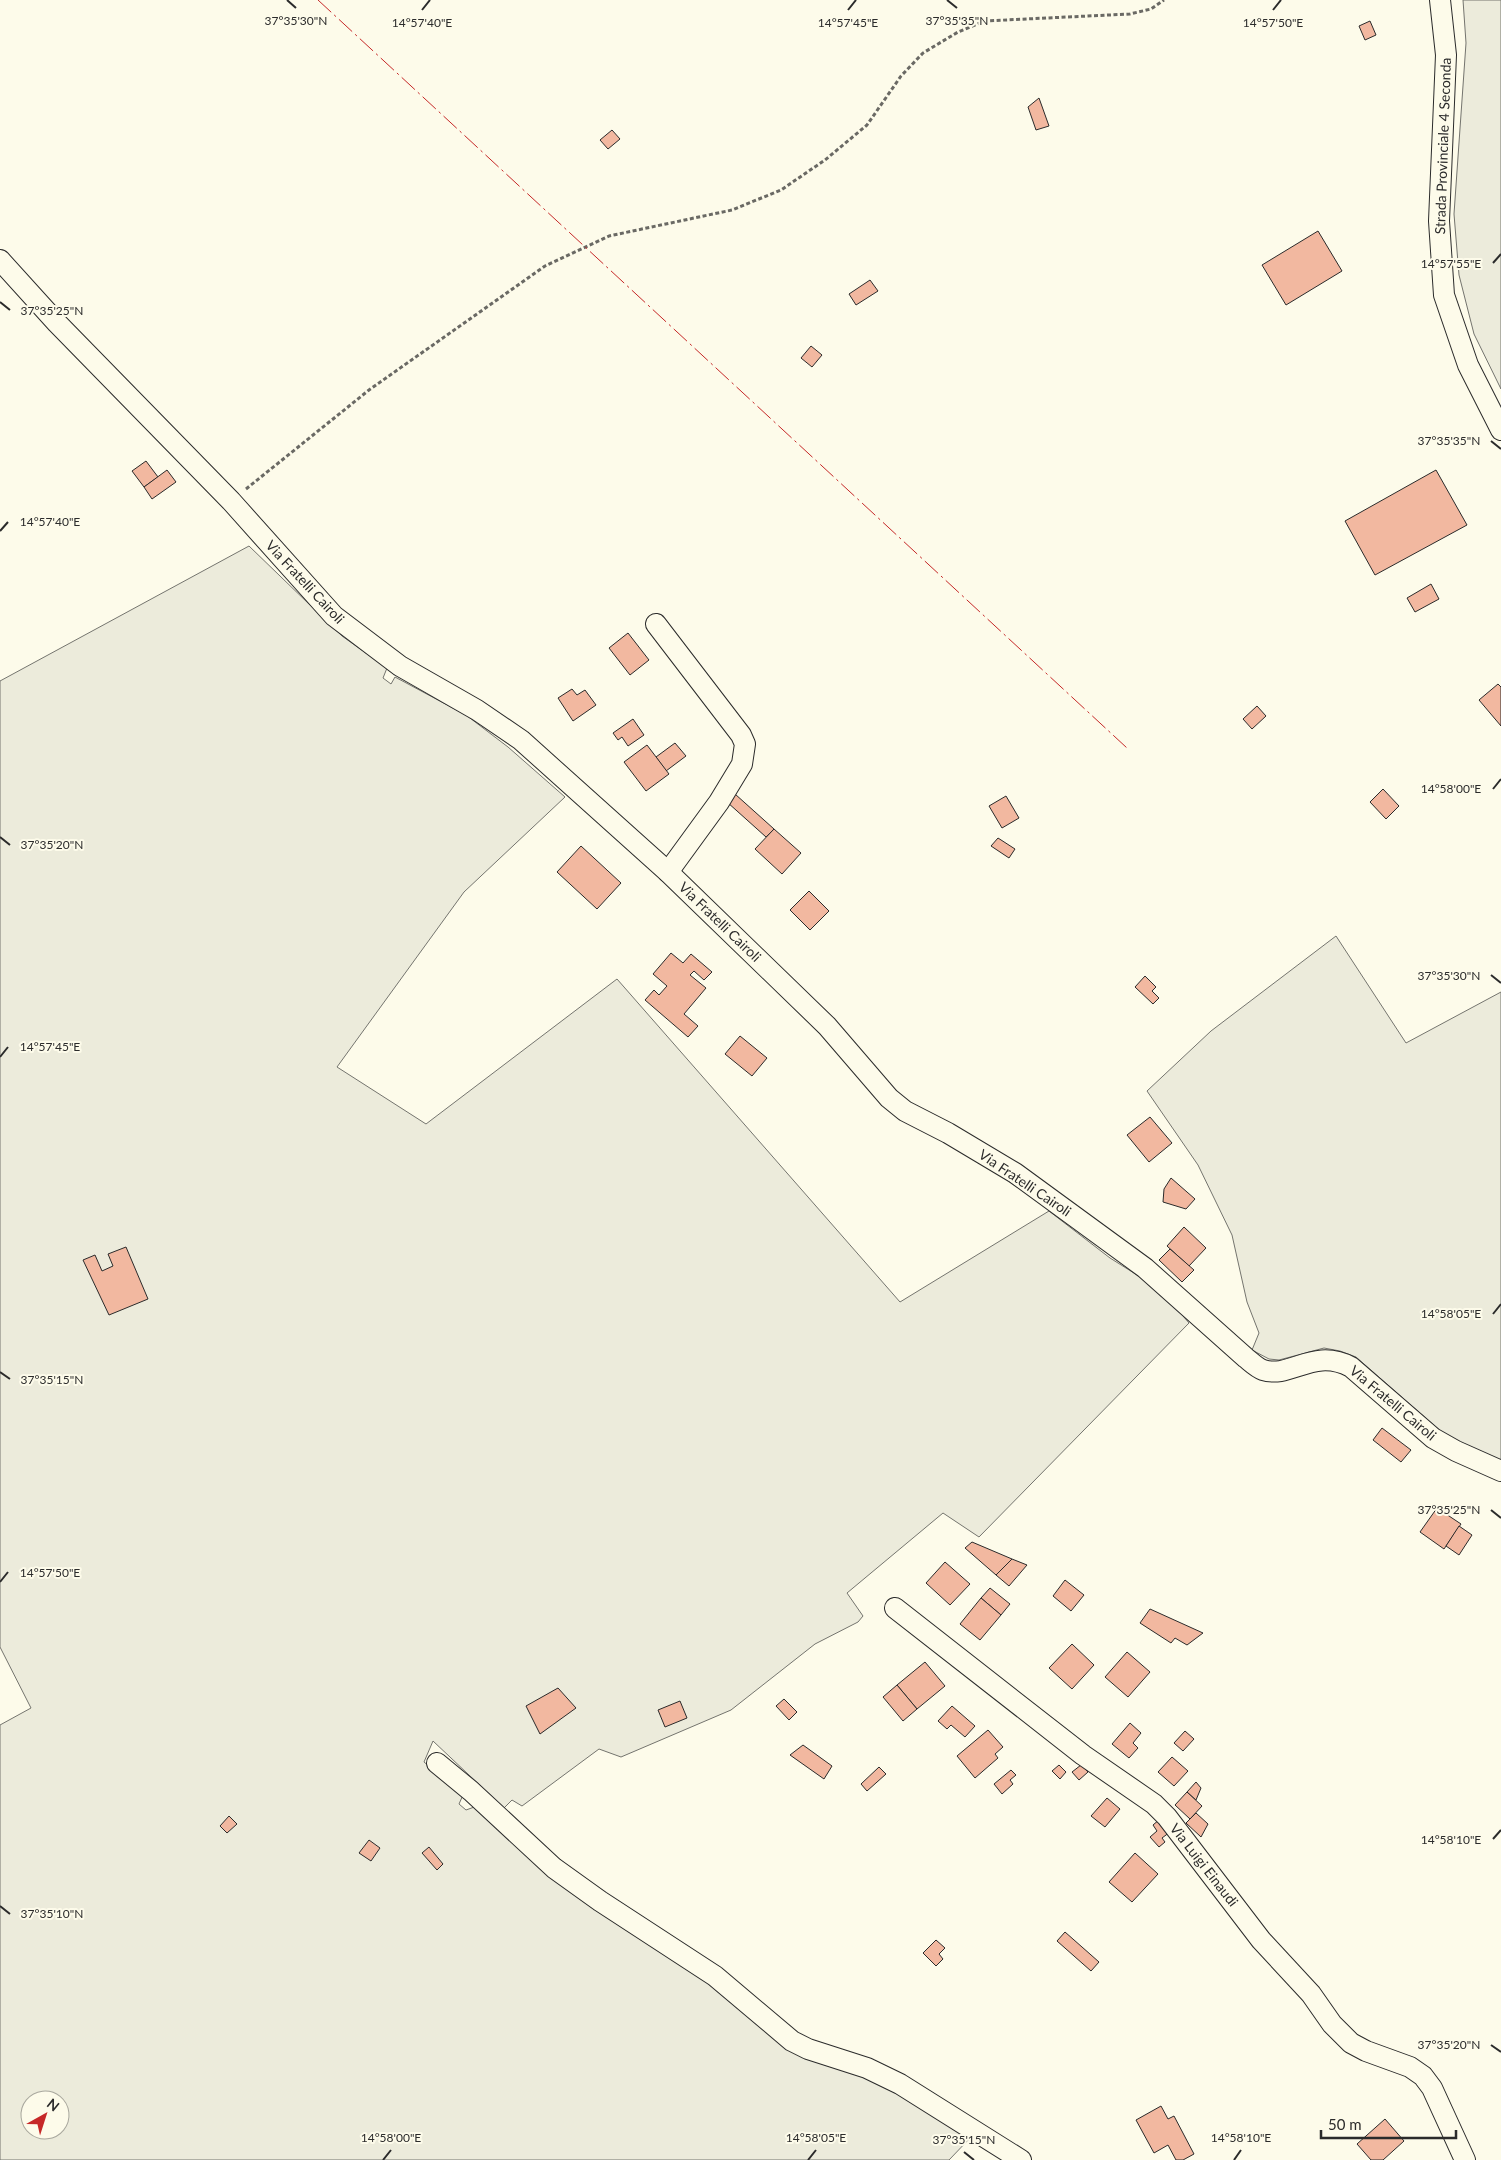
<svg xmlns="http://www.w3.org/2000/svg" width="1501" height="2160" viewBox="0 0 1501 2160" font-family="Lato,sans-serif">
<style>
.green{fill:#ecebdb;stroke:#74746e;fill-rule:evenodd}
.building{fill:#f2b8a0;stroke:#2b2b2b}
.lines{fill:none;stroke-linecap:round;stroke-linejoin:round}
.minor-casing{stroke:#2b2b2b;stroke-width:22}
.path{stroke:#6a6964;stroke-width:3;stroke-dasharray:4 2.5;stroke-linecap:butt}
.minor{stroke:#fdfbea;stroke-width:20}
.power{stroke:#c62828;stroke-width:1;stroke-dasharray:18 4 2.5 4;stroke-linecap:butt}
.ticks{fill:none;stroke:#2b2b2b;stroke-width:2}
.labels{text-anchor:middle;stroke-width:4;stroke-linejoin:round;paint-order:stroke}
.street-label{font-size:14px;fill:#2b2b2b;stroke:#fdfbea}
.ticks-label{font-size:12px;text-anchor:middle;fill:#2b2b2b;stroke:#fdfbea;stroke-width:4;stroke-linejoin:round;paint-order:stroke}
</style>
<rect width="100%" height="100%" fill="#fdfbea"/>
<g class="green">
<path d="M1463,0H1501V389L1474,334L1459,275L1454,214L1466,43Z"/>
<path d="M249,546L342,636L387,668L383,678L391,684L395,677L466,715L508,747L565,797L464,892L337,1067L426,1124L617,979L900,1302L1049,1211L1110,1258L1161,1290L1189,1323L979,1537L943,1513L847,1593L863,1616L858,1622L815,1644L731,1710L621,1757L599,1749L522,1806L512,1800L504,1808L433,1741L424,1762L463,1795L459,1804L466,1810L477,1806L709,1980L971,2137L949,2160H0V1725L31,1708L0,1647V681ZM30,2100H60V2130H30Z"/>
<path d="M1336,936L1406,1043L1501,992V1461L1445,1435L1356,1357L1340,1351L1324,1348L1279,1360L1269,1359L1252,1350L1259,1333L1247,1302L1232,1235L1198,1165L1147,1091L1211,1031Z"/>
</g>
<g class="building">
<path d="M1370,21L1376,35L1365,40L1359,26Z"/>
<path d="M1039,98L1049,126L1036,130L1028,107Z"/>
<path d="M612,130L620,139L608,149L600,140Z"/>
<path d="M1318,231L1342,271L1286,305L1262,265Z"/>
<path d="M870,280L878,291L856,305L849,294Z"/>
<path d="M811,346L822,355L812,367L801,358Z"/>
<path d="M146,461L158,477L144,487L132,471Z"/>
<path d="M167,470L176,482L152,499L144,487Z"/>
<path d="M1436,470L1467,525L1375,575L1345,521Z"/>
<path d="M1431,584L1439,599L1415,612L1407,598Z"/>
<path d="M628,633L649,660L630,675L609,648Z"/>
<path d="M1498,684L1501,687V726L1479,700Z"/>
<path d="M572,689L577,695L585,690L596,705L573,721L558,698Z"/>
<path d="M1257,706L1266,716L1252,729L1243,719Z"/>
<path d="M633,719L644,735L628,746L622,737L618,740L613,733Z"/>
<path d="M675,743L686,756L666,771L656,757Z"/>
<path d="M647,745L669,774L646,791L624,762Z"/>
<path d="M1383,789L1399,806L1386,819L1370,802Z"/>
<path d="M735,794L774,829L766,837L727,802Z"/>
<path d="M1006,796L1019,818L1002,828L989,806Z"/>
<path d="M774,829L801,853L782,874L755,849Z"/>
<path d="M998,838L1015,849L1009,858L991,846Z"/>
<path d="M581,846L621,883L597,909L557,872Z"/>
<path d="M809,891L829,911L810,930L790,910Z"/>
<path d="M671,953L683,963L691,954L712,972L704,980L694,971L690,975L706,988L684,1014L698,1026L688,1037L645,1000L654,990L659,995L667,986L653,974Z"/>
<path d="M1145,976L1156,987L1152,991L1159,998L1153,1004L1135,987Z"/>
<path d="M740,1036L767,1058L752,1076L725,1054Z"/>
<path d="M1150,1117L1172,1143L1149,1162L1127,1135Z"/>
<path d="M1171,1178L1195,1199L1186,1209L1163,1202L1164,1189Z"/>
<path d="M1184,1227L1206,1248L1189,1266L1167,1246Z"/>
<path d="M126,1247L148,1299L109,1315L83,1260L95,1255L102,1271L113,1266L108,1254Z"/>
<path d="M1170,1249L1194,1270L1182,1282L1159,1260Z"/>
<path d="M1382,1428L1411,1450L1401,1462L1373,1440Z"/>
<path d="M1437,1508L1461,1524L1444,1549L1420,1532Z"/>
<path d="M1459,1526L1472,1535L1459,1555L1446,1546Z"/>
<path d="M972,1542L1012,1559L996,1575L965,1548Z"/>
<path d="M1012,1559L1027,1565L1009,1586L996,1575Z"/>
<path d="M945,1562L970,1584L950,1605L926,1583Z"/>
<path d="M1065,1580L1084,1595L1071,1611L1053,1596Z"/>
<path d="M990,1588L1010,1604L1001,1615L981,1598Z"/>
<path d="M981,1598L1001,1615L980,1640L960,1624Z"/>
<path d="M1150,1609L1203,1633L1187,1645L1175,1638L1171,1643L1140,1623Z"/>
<path d="M1072,1644L1094,1665L1072,1689L1049,1668Z"/>
<path d="M1127,1652L1150,1672L1128,1697L1105,1677Z"/>
<path d="M925,1662L945,1686L917,1709L897,1685Z"/>
<path d="M897,1685L917,1709L903,1721L883,1697Z"/>
<path d="M558,1688L576,1708L540,1734L526,1706Z"/>
<path d="M784,1699L797,1712L789,1720L776,1706Z"/>
<path d="M680,1701L687,1718L665,1727L658,1710Z"/>
<path d="M952,1706L975,1726L965,1737L951,1725L947,1729L938,1721Z"/>
<path d="M1130,1723L1141,1733L1133,1743L1138,1748L1129,1758L1112,1744Z"/>
<path d="M988,1730L1003,1747L995,1754L998,1758L975,1778L957,1756Z"/>
<path d="M1185,1731L1194,1739L1183,1751L1174,1743Z"/>
<path d="M803,1745L832,1766L824,1779L790,1755Z"/>
<path d="M1172,1757L1188,1771L1174,1786L1158,1772Z"/>
<path d="M1059,1765L1066,1772L1060,1779L1052,1771Z"/>
<path d="M1081,1765L1088,1772L1079,1780L1072,1772Z"/>
<path d="M879,1767L886,1774L867,1791L861,1784Z"/>
<path d="M1011,1770L1016,1775L1010,1780L1013,1784L1002,1794L994,1784Z"/>
<path d="M1196,1782L1201,1788L1196,1800L1187,1792Z"/>
<path d="M1187,1792L1202,1806L1190,1819L1175,1805Z"/>
<path d="M1107,1798L1120,1809L1105,1827L1091,1816Z"/>
<path d="M1196,1813L1208,1824L1201,1837L1186,1823Z"/>
<path d="M229,1816L237,1824L227,1833L220,1826Z"/>
<path d="M1160,1819L1170,1832L1162,1838L1165,1842L1159,1847L1150,1837L1157,1831L1153,1825Z"/>
<path d="M369,1840L380,1848L371,1861L359,1853Z"/>
<path d="M429,1847L443,1864L437,1870L422,1853Z"/>
<path d="M1135,1853L1158,1874L1132,1902L1109,1882Z"/>
<path d="M1065,1932L1099,1962L1091,1971L1057,1941Z"/>
<path d="M936,1940L945,1948L939,1954L943,1959L936,1966L923,1953Z"/>
<path d="M1161,2106L1168,2119L1174,2116L1194,2154L1183,2160H1176L1168,2145L1154,2153L1136,2120Z"/>
<path d="M1385,2119L1404,2141L1383,2160H1371L1357,2144Z"/>
</g>
<g class="lines">
<defs>
<g id="minor">
<path d="M1440,0L1446,55L1439,221L1444,295L1468,365L1501,430"/>
<path d="M0,260L57,323L231,501L334,616L400,666L477,710L521,740L668,872L827,1026L889,1098L905,1111L948,1133L1015,1173L1145,1268L1246,1358C1251,1362 1257,1368 1263,1370C1291,1379 1313,1347 1351,1367L1433,1438L1456,1451L1501,1471"/>
<path d="M656,624L741,735L745,744L742,764L719,802L668,872"/>
<path d="M895,1608L1083,1755L1154,1804L1167,1817L1261,1940L1311,1994L1332,2024L1351,2043L1366,2051L1410,2067L1423,2076L1432,2088L1465,2160"/>
<path d="M437,1763L471,1791L554,1868L600,1901L715,1976L792,2041L808,2049L867,2068L900,2084L1021,2160"/>
</g>
</defs>
<use href="#minor" class="minor-casing"/>
<path class="path" d="M246,489L369,390L545,266L609,236L732,210L781,190L825,160L867,125L901,76L923,53L958,32L985,21L1130,14L1151,9L1164,0"/>
<use href="#minor" class="minor"/>
<path class="power" d="M318,0L1127,748"/>
</g>
<path class="ticks" d="M287,0L296,8M947,0L957,8M422,10L430,0M848,10L856,0M1273,10L1281,0M1493,263L1501,254M0,302L10,310M1491,441L1501,449M0,531L8,522M1493,789L1501,779M0,837L10,845M1491,975L1501,983M0,1057L8,1047M1493,1314L1501,1304M0,1372L10,1379M1491,1510L1501,1518M0,1582L8,1572M1493,1839L1501,1830M0,1906L10,1914M1491,2045L1501,2052M964,2152L974,2160M383,2160L391,2150M808,2160L816,2150M1234,2160L1241,2150"/>
<g class="labels">
<g class="street-label">
<text transform="translate(1443 146) rotate(-88)" y="5">Strada Provinciale 4 Seconda</text>
<text transform="translate(305 582) rotate(47)" y="5">Via Fratelli Cairoli</text>
<text transform="translate(720 922) rotate(44)" y="5">Via Fratelli Cairoli</text>
<text transform="translate(1025 1183) rotate(34)" y="5">Via Fratelli Cairoli</text>
<text transform="translate(1393 1403) rotate(40)" y="5">Via Fratelli Cairoli</text>
<text transform="translate(1204 1865) rotate(52)" y="5">Via Luigi Einaudi</text>
</g>
</g>
<g class="ticks-label">
<text x="296" y="25">37°35'30"N</text>
<text x="957" y="25">37°35'35"N</text>
<text x="422" y="27">14°57'40"E</text>
<text x="1273" y="27">14°57'50"E</text>
<text x="848" y="27">14°57'45"E</text>
<text x="1451" y="268">14°57'55"E</text>
<text x="52" y="315">37°35'25"N</text>
<text x="1449" y="445">37°35'35"N</text>
<text x="50" y="526">14°57'40"E</text>
<text x="1451" y="793">14°58'00"E</text>
<text x="52" y="849">37°35'20"N</text>
<text x="1449" y="980">37°35'30"N</text>
<text x="50" y="1051">14°57'45"E</text>
<text x="1451" y="1318">14°58'05"E</text>
<text x="52" y="1384">37°35'15"N</text>
<text x="1449" y="1514">37°35'25"N</text>
<text x="50" y="1577">14°57'50"E</text>
<text x="1451" y="1844">14°58'10"E</text>
<text x="52" y="1918">37°35'10"N</text>
<text x="1449" y="2049">37°35'20"N</text>
<text x="391" y="2142">14°58'00"E</text>
<text x="816" y="2142">14°58'05"E</text>
<text x="1241" y="2142">14°58'10"E</text>
<text x="964" y="2144">37°35'15"N</text>
</g>
<g transform="translate(45 2115) rotate(39)"><circle r="24" fill="#fdfbea" stroke="#a9a89e"/>
<path d="M0-4L9 19L0 12L-9 19Z" fill="#c62828"/>
<text y="-8" font-size="14" font-weight="bold" text-anchor="middle" fill="#2b2b2b">N</text>
</g>
<path d="M1321 2130v8h135v-8" fill="none" stroke="#2b2b2b" stroke-width="2.5"/>
<text x="1328" y="2130" font-size="15" fill="#2b2b2b" stroke="#fdfbea" stroke-width="4" paint-order="stroke">50 m</text>
</svg>
